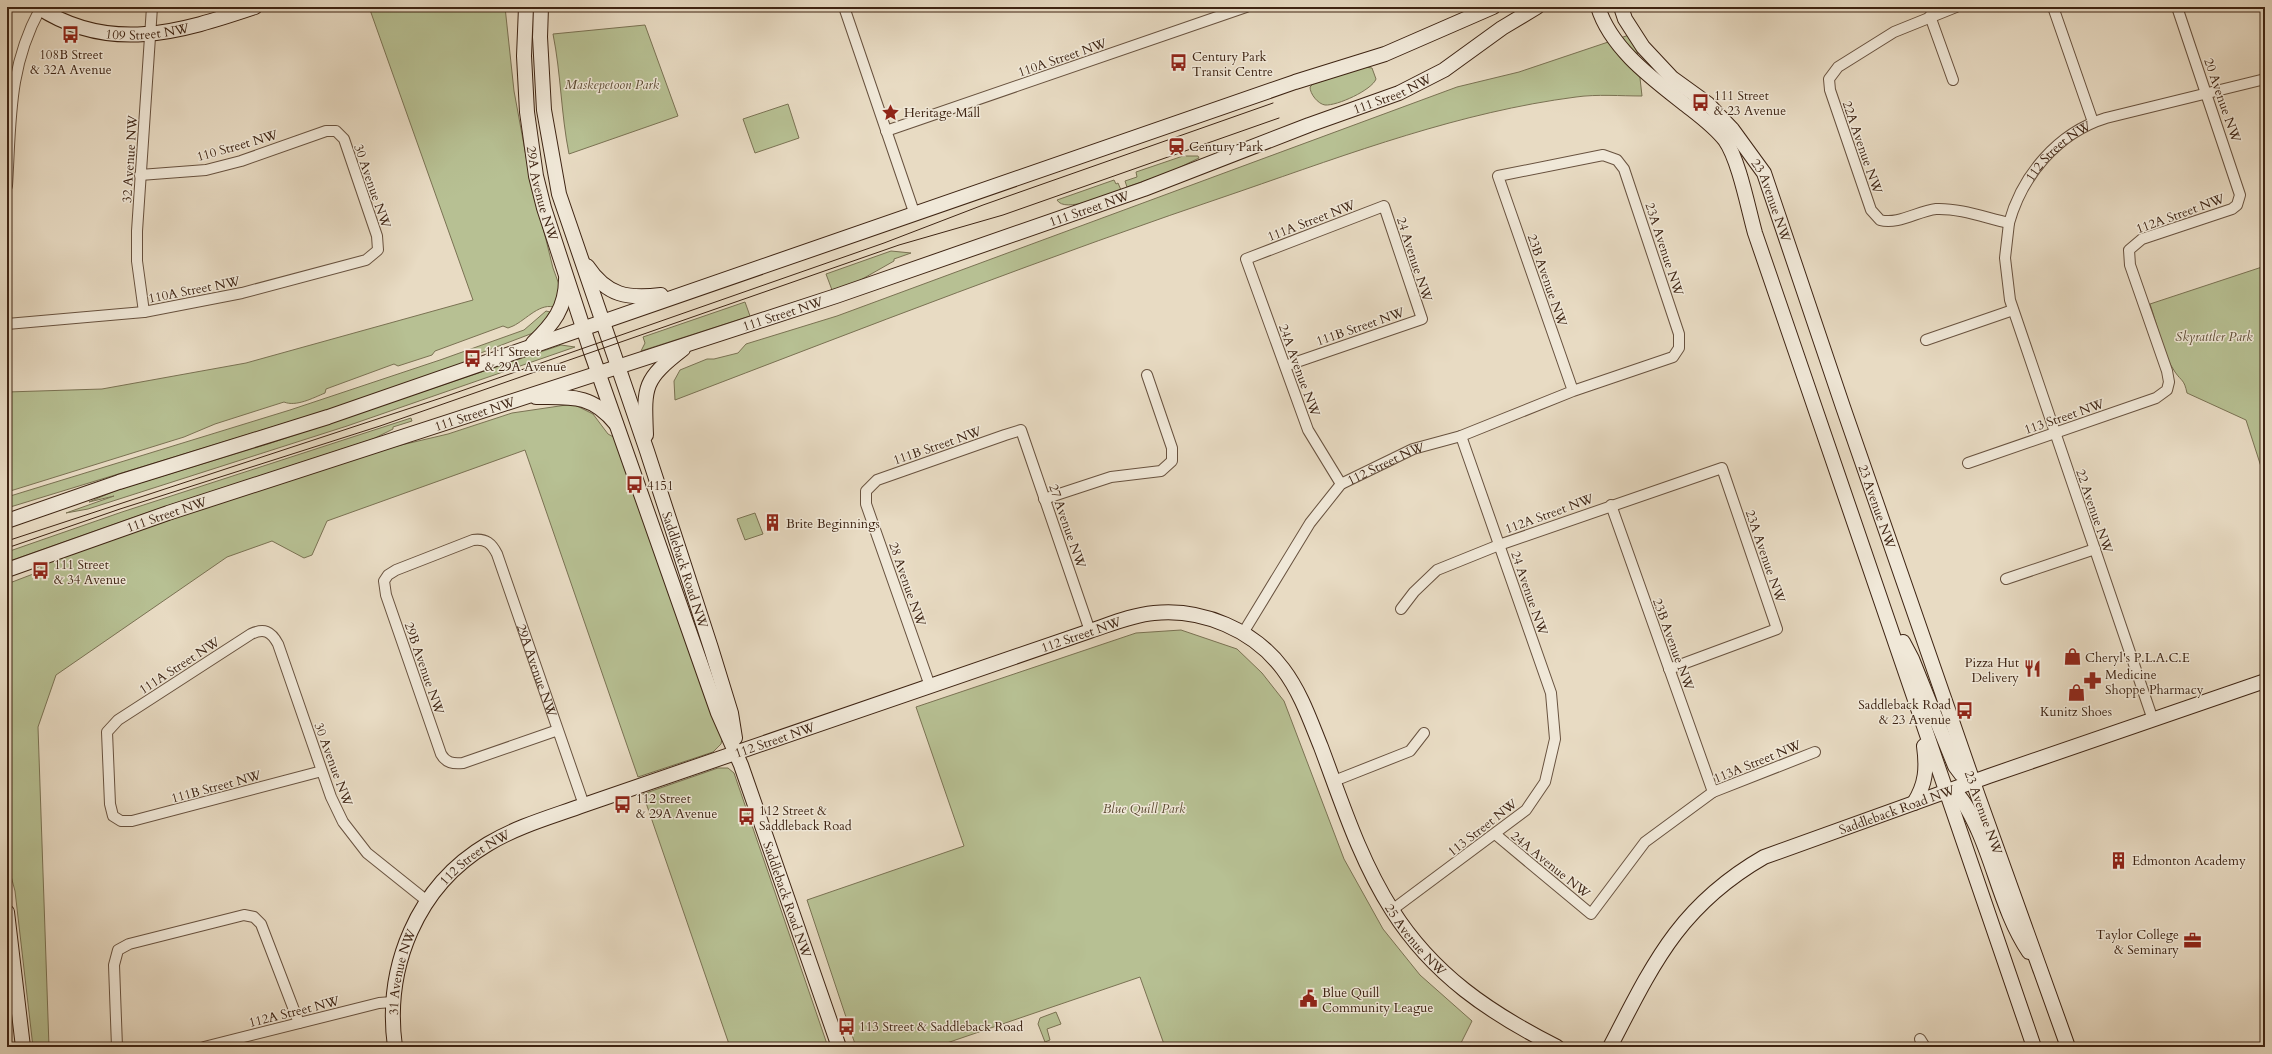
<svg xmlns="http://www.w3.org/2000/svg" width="2272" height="1054" viewBox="0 0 2272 1054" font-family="Cardo,serif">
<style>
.green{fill:#b7c093;stroke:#7a7253}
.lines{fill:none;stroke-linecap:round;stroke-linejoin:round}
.street-casing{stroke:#68523f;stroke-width:12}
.secondary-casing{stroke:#3e2413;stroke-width:16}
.street{stroke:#f0e8d8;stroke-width:10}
.secondary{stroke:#f0e8d8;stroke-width:14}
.tram{stroke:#3e2413;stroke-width:1}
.labels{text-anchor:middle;stroke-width:3;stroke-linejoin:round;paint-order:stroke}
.street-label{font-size:13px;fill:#3e2413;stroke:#f0e8d8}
.poi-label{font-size:13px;fill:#3e2413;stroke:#f0e8d8;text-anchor:start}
.park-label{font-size:13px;font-style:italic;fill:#5c4b33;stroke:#f0e8d8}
</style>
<rect width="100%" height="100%" fill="#e8dbc3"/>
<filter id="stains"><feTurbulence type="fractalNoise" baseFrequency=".005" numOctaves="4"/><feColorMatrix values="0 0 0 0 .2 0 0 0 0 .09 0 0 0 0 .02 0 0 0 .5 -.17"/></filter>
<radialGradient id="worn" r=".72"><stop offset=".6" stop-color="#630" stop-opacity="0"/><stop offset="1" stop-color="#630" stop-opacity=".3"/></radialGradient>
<g class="green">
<path d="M369,7H505L514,91L528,167L553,268L561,290L556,308C541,301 526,320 513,326L508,328L503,326L435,351L432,355L398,366L394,364L326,389L325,393C313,398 296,407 284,402L215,424L184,437L7,492V392L102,389L246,363L473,300Z"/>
<path d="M645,25L678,116L569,154C561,114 561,74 553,34Z"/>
<path d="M1635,33L1642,96C1621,96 1597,94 1576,97C1460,112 1351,153 1241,191C1051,255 863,328 675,400L674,381L680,370L707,359H714L738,353L746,344L837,316L1457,87L1519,72Z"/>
<path d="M1365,67L1372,68L1376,79C1372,90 1337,106 1325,105C1318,104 1310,94 1310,87L1313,84Z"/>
<path d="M788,104L799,138L755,153L743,119Z"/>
<path d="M1183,156H1198L1199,158L1168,173L1127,187L1125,181L1137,177L1136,172Z"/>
<path d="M1114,180L1116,184L1118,183L1121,190C1108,194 1065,214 1057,200Z"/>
<path d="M891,251L911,253L894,259V261L857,282L832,290L826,274Z"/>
<path d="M2265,266V479L2246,420L2187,393C2184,379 2182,382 2175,372C2163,355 2157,324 2150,304Z"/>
<path d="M745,302L750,316L641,351L645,343L643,337Z"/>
<path d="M546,311L550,312L539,329L533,333L478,354L477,352L471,354L473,360L331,409L7,508V497L290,410L440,360L524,330Z"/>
<path d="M561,345L575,347L347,426L88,509L66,513L114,496L89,502L117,490L271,443Z"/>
<path d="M573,404L593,414L608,434L619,440L722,739L721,744L713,752L638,777L525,450L327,521L312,555L304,558L272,541L227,557L56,675L38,727L49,1047H33L15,891L7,861V584L41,571V564L190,513L380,450L448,434L512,413Z"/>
<path d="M411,418L412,421L393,427V429L373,439L152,511L7,562V552L122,512Z"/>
<path d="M755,513L763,534L745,540L737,519Z"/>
<path d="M1181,630L1237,649L1262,673L1284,701L1344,859L1383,929L1420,975L1472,1021L1459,1047H1165L1140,977L935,1047H856L807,900L964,846L916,707L1136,633Z"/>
<path d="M718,768H728L734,773L828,1047H730L643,794Z"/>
<path d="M1056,1012L1061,1024L1047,1029L1050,1040L1045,1042L1038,1024L1040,1018Z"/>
</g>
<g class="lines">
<defs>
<g id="street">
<path d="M844,7L915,215"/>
<path id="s1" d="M1956,7L1894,32L1838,67L1829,79L1830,90L1871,210L1880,220C1898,225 1918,211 1936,209C1960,208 1986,218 2009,223C2022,176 2057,133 2106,118L2265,79"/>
<path d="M2053,7L2093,122"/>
<path d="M1930,16L1953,80"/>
<path d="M886,131L1246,7"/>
<path d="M7,186C11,121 8,68 40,9"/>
<path d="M2009,223L2005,258L2010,300L2153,720"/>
<path d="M144,312L137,261V231L152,7"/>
<path d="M7,324L144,312L242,293L366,260L378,250L377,236L344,139L336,131H326L241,161L206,170L140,175"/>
<path d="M1926,340L2013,310"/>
<path d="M1285,366L1422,319L1384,206L1246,259L1308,430L1341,484"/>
<path d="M1968,463L2156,398L2167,390L2169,382L2167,371L2130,265L2129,250L2142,239L2232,209L2237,205L2240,195L2177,7"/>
<path d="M1044,499L1111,477L1161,471L1172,461V448L1147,375"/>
<path d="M1611,505L1713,792"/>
<path d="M2006,579L2095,549"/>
<path d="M1401,609L1414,592L1437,570L1499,545L1722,468L1777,629L1669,669"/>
<path id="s2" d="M1243,633L1310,523L1341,484L1413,449L1461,436L1573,391L1673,357L1679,348V334L1624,169L1617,160L1603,155L1498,176L1573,391"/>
<path d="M930,686L866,504V491L877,480L1005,435L1021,430L1090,631"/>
<path id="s3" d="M558,730L463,763C453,764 446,763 441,754L386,595L384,581L388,575L396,570L473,540C486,538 492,544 497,554L584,805"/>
<path d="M322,771L132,821H121L113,816L110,804L107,732L118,720L251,634C264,628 271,631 278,644L331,797L343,822L367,853L427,901"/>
<path d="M1334,781L1410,751L1424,733"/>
<path d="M1495,834L1591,914L1645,842L1713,792L1815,752"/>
<path d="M1392,910L1526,810L1545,782L1555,739L1551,693L1461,436"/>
<path d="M1920,1039L1925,1047"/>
<path d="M117,1047L114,965L118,950L129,944L244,915L254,917L261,924L299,1023"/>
<path d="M204,1047L379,1003L392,1002"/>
</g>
<g id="secondary">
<path id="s4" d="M38,7C109,54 181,32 255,7"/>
<path id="s5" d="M526,7L524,56L527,112L536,176L544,208L591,352L718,713L741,765L839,1047"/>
<path id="s6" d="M541,7L540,37L544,110L559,194L647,451L711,648L731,713L735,738"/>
<path d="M1598,7C1611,49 1653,79 1686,105C1700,116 1714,126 1725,140C1739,160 1748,208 1755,233L2034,1047"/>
<path id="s7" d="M1621,7L1625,19L1643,47L1672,78L1708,104L1732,129L1764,173L1843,407L1978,796L2068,1047"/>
<path d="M587,266C607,296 628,299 661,295"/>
<path d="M533,343C553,324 566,308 566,279"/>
<path d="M536,397C571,397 592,394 616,424"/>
<path d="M646,435C644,386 643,380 683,349"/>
<path d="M7,521L119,482L328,417L1295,82L1385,54L1493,7"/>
<path id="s8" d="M7,570L168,513L836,296L1144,189L1309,125L1399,93L1444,70L1502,28L1537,7"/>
<path d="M1903,642L1912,659L1955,766L1961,774L1973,782"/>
<path d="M1946,791L1956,793C1966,803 1972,817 1978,830C1996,870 2004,915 2029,952"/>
<path d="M1914,803C1926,784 1927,768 1924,746"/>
<path d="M7,912L23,1047"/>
<path id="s9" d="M395,1047C384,967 417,886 488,844C518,826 551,817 584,805L1090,631C1111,624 1132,615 1154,613C1202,608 1254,630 1283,669C1301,693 1310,720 1321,747C1342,803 1360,860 1392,910C1433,975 1490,1013 1557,1047"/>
<path id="s10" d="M1610,1047C1653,964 1679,906 1764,857L1989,776L2265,681"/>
</g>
</defs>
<use href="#street" class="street-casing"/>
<use href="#secondary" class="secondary-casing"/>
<use href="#street" class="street"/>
<use href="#secondary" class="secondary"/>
<g class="tram">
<path d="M7,541L441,398L884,243L983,205L1273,103"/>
<path d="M7,548L120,509L380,426L899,245L1003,215L1279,118"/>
</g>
</g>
<defs>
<symbol id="bus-bare" viewBox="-9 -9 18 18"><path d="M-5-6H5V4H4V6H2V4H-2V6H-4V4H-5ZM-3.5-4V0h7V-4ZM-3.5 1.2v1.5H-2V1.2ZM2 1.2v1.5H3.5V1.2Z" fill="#8f2418" stroke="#f0e8d8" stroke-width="2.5" paint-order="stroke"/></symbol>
<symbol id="sight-bare" viewBox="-9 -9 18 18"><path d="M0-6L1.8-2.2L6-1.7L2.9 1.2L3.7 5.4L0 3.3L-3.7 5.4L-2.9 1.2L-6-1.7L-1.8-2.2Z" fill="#8f2418" stroke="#f0e8d8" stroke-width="2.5" paint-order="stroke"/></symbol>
<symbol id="station-bare" viewBox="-9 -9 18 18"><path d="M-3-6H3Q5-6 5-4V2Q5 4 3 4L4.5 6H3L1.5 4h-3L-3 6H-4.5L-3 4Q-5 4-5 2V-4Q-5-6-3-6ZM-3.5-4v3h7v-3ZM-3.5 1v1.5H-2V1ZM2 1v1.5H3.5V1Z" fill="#8f2418" stroke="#f0e8d8" stroke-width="2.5" paint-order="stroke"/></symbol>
<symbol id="building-bare" viewBox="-9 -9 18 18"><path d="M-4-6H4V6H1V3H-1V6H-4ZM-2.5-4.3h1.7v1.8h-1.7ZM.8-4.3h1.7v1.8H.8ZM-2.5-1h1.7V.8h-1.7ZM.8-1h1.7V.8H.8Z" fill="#8f2418" stroke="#f0e8d8" stroke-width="2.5" paint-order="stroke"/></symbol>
<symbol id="shop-bare" viewBox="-9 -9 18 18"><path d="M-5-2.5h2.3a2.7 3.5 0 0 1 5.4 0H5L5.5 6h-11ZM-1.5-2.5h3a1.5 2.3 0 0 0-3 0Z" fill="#8f2418" stroke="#f0e8d8" stroke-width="2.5" paint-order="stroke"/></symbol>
<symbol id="restaurant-bare" viewBox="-9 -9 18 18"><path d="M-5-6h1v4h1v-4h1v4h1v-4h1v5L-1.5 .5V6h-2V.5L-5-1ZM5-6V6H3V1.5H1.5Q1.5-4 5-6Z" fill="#8f2418" stroke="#f0e8d8" stroke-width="2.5" paint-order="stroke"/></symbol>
<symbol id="pharmacy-bare" viewBox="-9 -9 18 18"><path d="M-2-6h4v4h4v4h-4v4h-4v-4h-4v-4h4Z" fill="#8f2418" stroke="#f0e8d8" stroke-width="2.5" paint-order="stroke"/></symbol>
<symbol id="office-bare" viewBox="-9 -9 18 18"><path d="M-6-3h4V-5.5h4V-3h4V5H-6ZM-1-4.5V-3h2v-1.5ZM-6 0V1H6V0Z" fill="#8f2418" stroke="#f0e8d8" stroke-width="2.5" paint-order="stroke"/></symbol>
<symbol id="civic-bare" viewBox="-9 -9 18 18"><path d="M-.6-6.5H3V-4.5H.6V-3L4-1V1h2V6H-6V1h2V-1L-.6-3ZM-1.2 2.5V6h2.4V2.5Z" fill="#8f2418" stroke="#f0e8d8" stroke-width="2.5" paint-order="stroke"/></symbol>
</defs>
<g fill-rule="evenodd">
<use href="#bus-bare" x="58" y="22" width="25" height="25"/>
<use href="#bus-bare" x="1166" y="50" width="25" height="25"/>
<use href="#bus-bare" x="1688" y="90" width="25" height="25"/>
<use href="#sight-bare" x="878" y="100" width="25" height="25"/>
<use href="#station-bare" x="1164" y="134" width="25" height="25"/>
<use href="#bus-bare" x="460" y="346" width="25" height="25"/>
<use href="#bus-bare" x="622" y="472" width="25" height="25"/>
<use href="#building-bare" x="760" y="510" width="25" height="25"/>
<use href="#bus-bare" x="28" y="558" width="25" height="25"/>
<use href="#shop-bare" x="2060" y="644" width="25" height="25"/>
<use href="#restaurant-bare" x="2020" y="656" width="25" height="25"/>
<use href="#pharmacy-bare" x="2080" y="668" width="25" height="25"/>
<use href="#shop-bare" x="2064" y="680" width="25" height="25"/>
<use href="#bus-bare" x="1952" y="698" width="25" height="25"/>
<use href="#bus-bare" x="610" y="792" width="25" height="25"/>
<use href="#bus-bare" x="734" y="804" width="25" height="25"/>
<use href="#building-bare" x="2106" y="848" width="25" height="25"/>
<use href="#office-bare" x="2180" y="928" width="25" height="25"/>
<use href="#civic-bare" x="1296" y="986" width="25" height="25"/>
<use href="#bus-bare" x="834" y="1014" width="25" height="25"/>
</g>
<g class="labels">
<g class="street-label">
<text dy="5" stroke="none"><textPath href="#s4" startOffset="115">109 Street NW</textPath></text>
<text transform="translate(1062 57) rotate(-19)" y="5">110A Street NW</text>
<text dy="5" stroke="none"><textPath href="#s8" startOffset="1465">111 Street NW</textPath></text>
<text transform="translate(2223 100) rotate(71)" y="5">20 Avenue NW</text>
<text transform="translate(237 145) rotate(-16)" y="5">110 Street NW</text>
<text transform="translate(1863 147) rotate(71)" y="5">22A Avenue NW</text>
<text dy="5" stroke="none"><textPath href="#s1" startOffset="521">112 Street NW</textPath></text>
<text transform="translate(129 159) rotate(-86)" y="5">32 Avenue NW</text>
<text transform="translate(373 186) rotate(71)" y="5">30 Avenue NW</text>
<text dy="5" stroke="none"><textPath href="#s5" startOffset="188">29A Avenue NW</textPath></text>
<text dy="5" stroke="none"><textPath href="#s7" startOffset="250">23 Avenue NW</textPath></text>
<text dy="5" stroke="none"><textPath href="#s8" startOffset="1141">111 Street NW</textPath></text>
<text transform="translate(2180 213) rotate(-20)" y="5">112A Street NW</text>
<text transform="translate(1311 220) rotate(-21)" y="5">111A Street NW</text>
<text transform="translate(1665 249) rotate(72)" y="5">23A Avenue NW</text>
<text transform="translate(1415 259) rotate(72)" y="5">24 Avenue NW</text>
<text transform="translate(1548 280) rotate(71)" y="5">23B Avenue NW</text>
<text transform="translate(194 289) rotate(-11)" y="5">110A Street NW</text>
<text dy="5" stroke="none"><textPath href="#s8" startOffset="817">111 Street NW</textPath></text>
<text transform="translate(1360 326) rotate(-19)" y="5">111B Street NW</text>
<text transform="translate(1300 370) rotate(70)" y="5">24A Avenue NW</text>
<text dy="5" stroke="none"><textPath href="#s8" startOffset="493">111 Street NW</textPath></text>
<text transform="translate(2064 416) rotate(-19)" y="5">113 Street NW</text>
<text transform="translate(937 445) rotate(-19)" y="5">111B Street NW</text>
<text dy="5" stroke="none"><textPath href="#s2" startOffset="228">112 Street NW</textPath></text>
<text dy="5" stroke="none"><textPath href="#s7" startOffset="574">23 Avenue NW</textPath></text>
<text transform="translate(2095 511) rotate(71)" y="5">22 Avenue NW</text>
<text transform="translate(1549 513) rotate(-20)" y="5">112A Street NW</text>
<text dy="5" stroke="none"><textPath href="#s8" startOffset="169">111 Street NW</textPath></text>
<text transform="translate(1068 526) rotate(71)" y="5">27 Avenue NW</text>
<text transform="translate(1766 556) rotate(71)" y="5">23A Avenue NW</text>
<text dy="5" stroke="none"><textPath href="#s6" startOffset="585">Saddleback Road NW</textPath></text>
<text transform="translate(908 584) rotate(71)" y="5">28 Avenue NW</text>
<text transform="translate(1530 593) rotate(71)" y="5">24 Avenue NW</text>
<text dy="5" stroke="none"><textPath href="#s9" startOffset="866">112 Street NW</textPath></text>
<text transform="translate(1674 644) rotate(70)" y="5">23B Avenue NW</text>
<text transform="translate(179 665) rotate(-33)" y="5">111A Street NW</text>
<text transform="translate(425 668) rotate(71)" y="5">29B Avenue NW</text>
<text dy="5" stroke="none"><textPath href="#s3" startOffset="561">29A Avenue NW</textPath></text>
<text dy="5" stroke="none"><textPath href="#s9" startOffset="542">112 Street NW</textPath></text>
<text transform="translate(1757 761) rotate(-22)" y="5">113A Street NW</text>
<text transform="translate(334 764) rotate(70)" y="5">30 Avenue NW</text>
<text transform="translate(216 786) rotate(-15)" y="5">111B Street NW</text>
<text dy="5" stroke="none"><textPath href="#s10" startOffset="390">Saddleback Road NW</textPath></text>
<text dy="5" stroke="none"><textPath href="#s7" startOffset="898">23 Avenue NW</textPath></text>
<text transform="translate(1482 827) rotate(-38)" y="5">113 Street NW</text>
<text dy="5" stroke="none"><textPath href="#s9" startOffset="218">112 Street NW</textPath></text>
<text transform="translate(1551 864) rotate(39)" y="5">24A Avenue NW</text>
<text dy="5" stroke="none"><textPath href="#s5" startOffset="936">Saddleback Road NW</textPath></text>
<text dy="5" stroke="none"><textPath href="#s9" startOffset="1392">25 Avenue NW</textPath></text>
<text dy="5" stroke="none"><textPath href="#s9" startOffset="76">31 Avenue NW</textPath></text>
<text transform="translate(294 1011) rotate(-14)" y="5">112A Street NW</text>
</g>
<g class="poi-label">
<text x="71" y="59" text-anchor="middle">108B Street<tspan x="71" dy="15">&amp; 32A Avenue</tspan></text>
<text x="1192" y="61">Century Park<tspan x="1192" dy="15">Transit Centre</tspan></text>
<text x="1714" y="100">111 Street<tspan x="1714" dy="15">&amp; 23 Avenue</tspan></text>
<text x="904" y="117">Heritage Mall</text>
<text x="1189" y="151">Century Park</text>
<text x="485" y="356">111 Street<tspan x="485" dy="15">&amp; 29A Avenue</tspan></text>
<text x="647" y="490">4151</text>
<text x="786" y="528">Brite Beginnings</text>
<text x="54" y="569">111 Street<tspan x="54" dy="15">&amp; 34 Avenue</tspan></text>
<text x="2085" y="662">Cheryl's P.L.A.C.E</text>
<text x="2019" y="667" text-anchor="end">Pizza Hut<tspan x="2019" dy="15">Delivery</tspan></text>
<text x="2105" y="679">Medicine<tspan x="2105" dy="15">Shoppe Pharmacy</tspan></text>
<text x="1951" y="709" text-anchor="end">Saddleback Road<tspan x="1951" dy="15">&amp; 23 Avenue</tspan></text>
<text x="2076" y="716" text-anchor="middle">Kunitz Shoes</text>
<text x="636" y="803">112 Street<tspan x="636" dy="15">&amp; 29A Avenue</tspan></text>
<text x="759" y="815">112 Street &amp;<tspan x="759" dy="15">Saddleback Road</tspan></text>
<text x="2132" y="865">Edmonton Academy</text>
<text x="2179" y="939" text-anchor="end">Taylor College<tspan x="2179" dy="15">&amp; Seminary</tspan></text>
<text x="1322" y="997">Blue Quill<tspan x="1322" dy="15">Community League</tspan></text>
<text x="859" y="1031">113 Street &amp; Saddleback Road</text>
</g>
<g class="park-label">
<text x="612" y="89">Maskepetoon Park</text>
<text x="2214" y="341">Skyrattler Park</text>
<text x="1144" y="813">Blue Quill Park</text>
</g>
</g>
<rect width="2272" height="1054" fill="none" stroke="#e8dbc3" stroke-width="24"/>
<rect x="8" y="8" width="2256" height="1038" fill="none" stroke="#3e2413" stroke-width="2"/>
<rect x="12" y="12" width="2248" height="1030" fill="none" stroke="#3e2413"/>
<rect width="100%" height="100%" filter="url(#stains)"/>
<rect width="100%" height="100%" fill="url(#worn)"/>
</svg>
